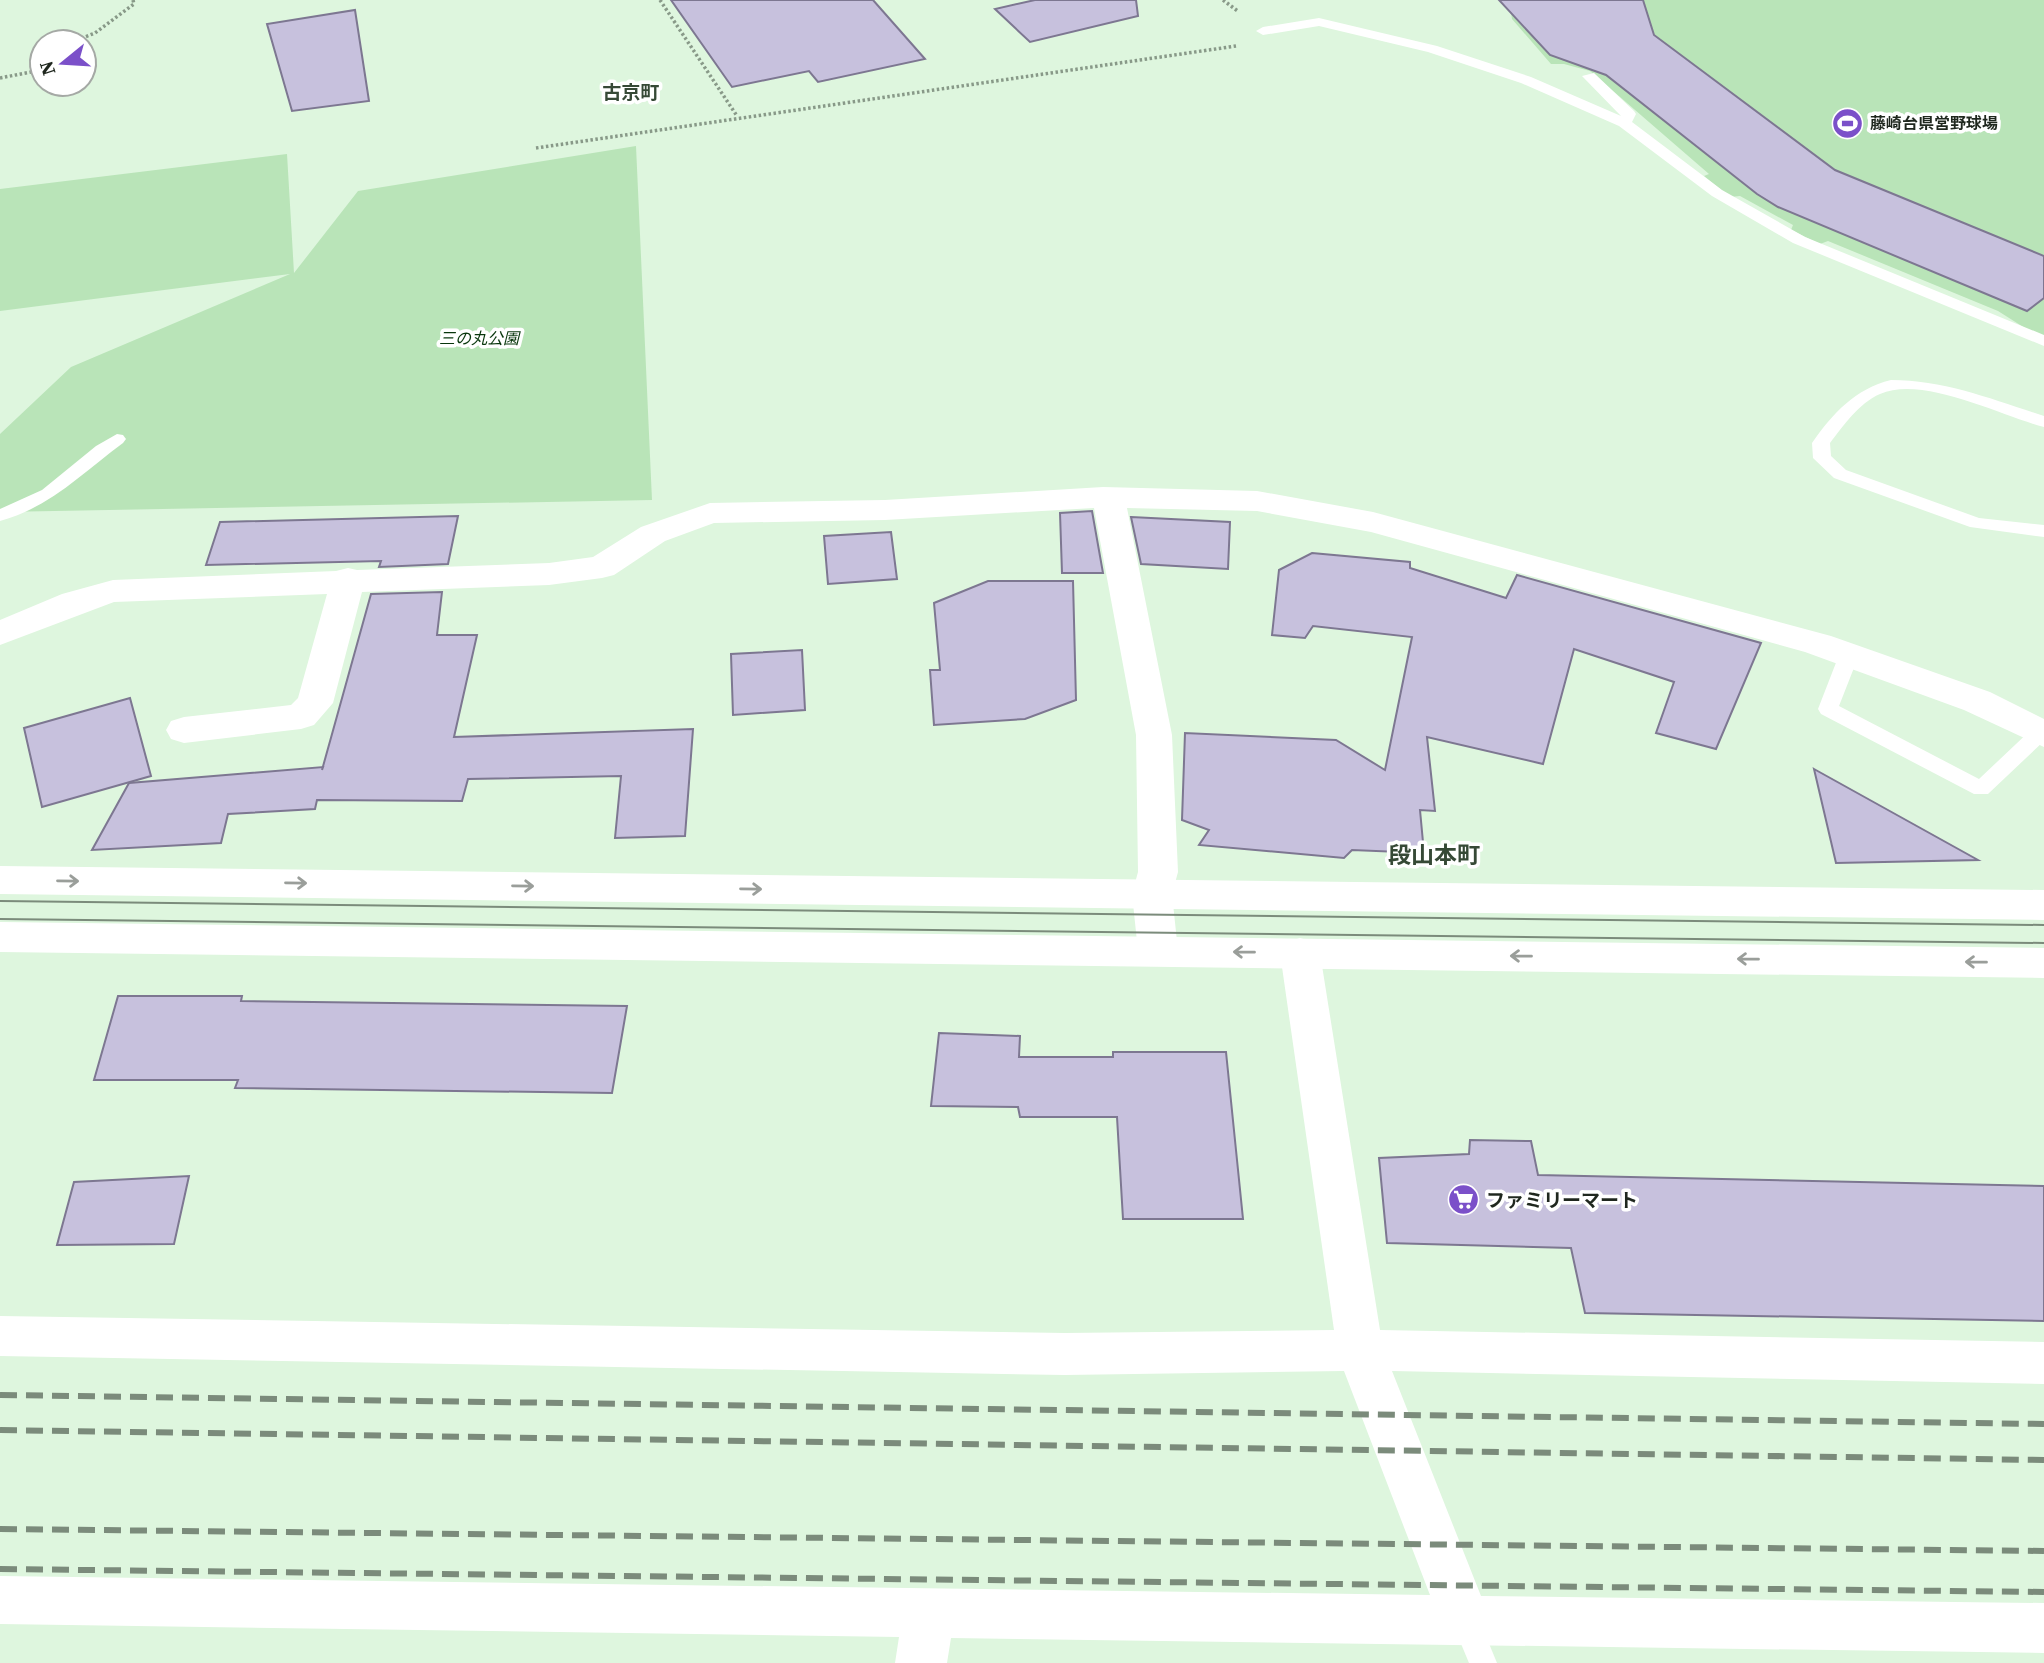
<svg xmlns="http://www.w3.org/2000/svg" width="2044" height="1663" viewBox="0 0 2044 1663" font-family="'Source Serif 4','Noto Sans JP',serif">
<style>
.green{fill:#b9e4b8}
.building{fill:#c7c1dd;stroke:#7d7791;stroke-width:2}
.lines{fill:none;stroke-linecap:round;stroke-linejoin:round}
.path{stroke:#898;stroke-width:3.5;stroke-dasharray:2.5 2.5;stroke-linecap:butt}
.service{fill:#fff;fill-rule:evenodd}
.minor{fill:#fff;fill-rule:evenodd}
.tertiary{fill:#fff;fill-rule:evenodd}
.tram{stroke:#7b8b7b;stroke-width:2}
.rail{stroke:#7b8b7b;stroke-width:6;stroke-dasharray:17 9;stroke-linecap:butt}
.oneway{stroke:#9a9e9a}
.labels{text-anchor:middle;stroke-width:7;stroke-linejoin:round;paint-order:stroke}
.far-poi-label{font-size:16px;font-weight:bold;fill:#1f271e;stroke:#fff;text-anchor:start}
.far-park-label{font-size:16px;font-style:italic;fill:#08360c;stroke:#fff}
.far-quarter-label{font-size:19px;font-weight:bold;fill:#364936;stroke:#fff}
.poi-label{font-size:19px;font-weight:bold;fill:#1f271e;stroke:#fff;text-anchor:start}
.quarter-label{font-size:23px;font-weight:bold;fill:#364936;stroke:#fff}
</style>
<rect width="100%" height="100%" fill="#def6de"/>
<g class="green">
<path d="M1509,0H2044V340L1998,311L1828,241L1820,244L1791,230L1793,225L1740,196L1730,197L1704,176L1709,174L1590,71L1564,64H1551L1512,19Z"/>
<path d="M636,146L652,500L0,512V434L71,367L290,274L0,311V189L287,154L294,273L358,191Z"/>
</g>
<g class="building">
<path d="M671,0H873L925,59L818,82L809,71L732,87Z"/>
<path d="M1035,0H1136L1138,16L1030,42L995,9Z"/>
<path d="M1499,0H1643L1654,35L1835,170L2044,256V298L2027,311L1778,207L1757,194L1606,75L1550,55Z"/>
<path d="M355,10L369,101L292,111L267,24Z"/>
<path d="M1092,511L1103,573H1062L1060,513Z"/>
<path d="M458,516L448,564L379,567L381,561L206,565L220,522Z"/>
<path d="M1131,517L1230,522L1228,569L1141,564Z"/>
<path d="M891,532L897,579L828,584L824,536Z"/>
<path d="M1312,553L1410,562V568L1506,598L1517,575L1761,643L1716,749L1656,733L1674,682L1574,649L1543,764L1427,737L1435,811L1420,810L1424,853L1352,850L1344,858L1199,845L1209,830L1182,820L1185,733L1336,740L1385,770L1412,637L1313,626L1305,638L1272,635L1279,570Z"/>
<path d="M988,581H1073L1076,700L1025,719L934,725L930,670H940L934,603Z"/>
<path d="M442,592L437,635H477L454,737L693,729L685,836L615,838L621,776L468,779L462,801L317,800L315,809L228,814L221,843L92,850L129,783L323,767L322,770L371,594Z"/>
<path d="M802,650L805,710L733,715L731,654Z"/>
<path d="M130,698L151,776L42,807L24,728Z"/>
<path d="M1814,769L1978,860L1836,863Z"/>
<path d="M118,996H242L241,1001L627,1006L612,1093L235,1088L238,1080H94Z"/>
<path d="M939,1033L1020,1036L1019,1057H1113V1052H1226L1243,1219H1123L1117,1117H1020L1018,1107L931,1106Z"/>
<path d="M1470,1140L1531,1141L1538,1175L2044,1186V1321L1585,1313L1571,1248L1387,1243L1379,1158L1469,1154Z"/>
<path d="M189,1176L174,1244L57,1245L74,1182Z"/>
</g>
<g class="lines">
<g class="path">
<path d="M660,0L737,116"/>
<path d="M1223,0L1239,12"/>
<path d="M72,42L95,33L134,4L133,0"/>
<path d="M0,78L31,72L42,62"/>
<path d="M536,148L1236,46"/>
</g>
<g class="service">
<path d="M1319,18L1437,46L1531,77L1621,116L1582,76L1594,73L1634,111L1636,114L1632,122L1722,190L1805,237L2044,335V346L1793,243L1712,196L1619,126L1521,83L1428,52L1319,26L1263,35L1256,31L1263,27Z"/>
<path d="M1891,380C1945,380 1994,400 2044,416V427C2001,416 1923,375 1880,394C1859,403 1843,426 1830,443L1831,456L1846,470L1979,518L2044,525V537L1970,527L1834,478L1813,458L1812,443C1833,413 1855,389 1891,380Z"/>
<path d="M117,434L123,435L126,439L123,443C82,473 51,507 0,521V509L42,490L96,446Z"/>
<path d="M1849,649L1859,655L1839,706L1979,779L2034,727L2044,726V741L1988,794H1974L1821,714L1818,709L1839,655Z"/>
<path d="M1466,1608L1476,1612L1497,1663H1469L1452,1622L1456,1612Z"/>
</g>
<g class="minor">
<path d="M1103,487L1257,491L1373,512L1831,636L1990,692L2044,719V747L1964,710L1805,652L1371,532L1257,511L1127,508L1172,735L1178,872L1172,894L1178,951L1172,962L1158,966L1144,962L1138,951L1132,894L1138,872L1136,735L1094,508L885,520L714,523L665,541L614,575L602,578L549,585L362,592L333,703L314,725L301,729L184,743L171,739L166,730L171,721L184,717L291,705L298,698L327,594L114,602L0,645V620L62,594L113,580L336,571L348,568L357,570L549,563L593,557L641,527L710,503L885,500Z"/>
<path d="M1300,938L1314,942L1320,953L1380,1330L2044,1342V1384L1392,1371L1481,1596L2044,1603V1653L951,1638L947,1663H895L899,1637L0,1624V1576L1430,1595L1344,1371L1065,1375L0,1356V1316L1065,1333L1334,1330L1280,953L1286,942Z"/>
</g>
<g class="tertiary">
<path d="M0,866L2044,890V920L0,894Z"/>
<path d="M0,922L2044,948V978L0,952Z"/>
</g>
<g class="tram">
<path d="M0,901L2044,925"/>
<path d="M0,919L2044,943"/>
</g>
<g class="rail">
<path d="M0,1395L2044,1424"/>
<path d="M0,1430L2044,1460"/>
<path d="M0,1529L2044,1551"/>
<path d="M0,1569L2044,1592"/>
</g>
</g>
<defs><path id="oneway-shaft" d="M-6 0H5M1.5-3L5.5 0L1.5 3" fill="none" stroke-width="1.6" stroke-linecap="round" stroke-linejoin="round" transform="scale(1.75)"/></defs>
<g class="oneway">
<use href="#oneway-shaft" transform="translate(68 881) rotate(1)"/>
<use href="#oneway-shaft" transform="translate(296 883) rotate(1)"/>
<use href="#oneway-shaft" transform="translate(523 886) rotate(1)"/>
<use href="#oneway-shaft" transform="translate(751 889) rotate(1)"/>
<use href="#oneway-shaft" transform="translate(1244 952) rotate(-179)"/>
<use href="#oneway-shaft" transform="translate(1521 956) rotate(-179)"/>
<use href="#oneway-shaft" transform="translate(1748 959) rotate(-179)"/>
<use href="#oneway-shaft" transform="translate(1976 962) rotate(-179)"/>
</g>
<defs>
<symbol id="stadium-disc" viewBox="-11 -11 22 22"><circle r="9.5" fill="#7b50c9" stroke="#fff"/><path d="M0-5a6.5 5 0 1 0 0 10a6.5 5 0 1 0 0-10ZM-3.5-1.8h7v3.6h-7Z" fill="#fff"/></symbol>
<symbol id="supermarket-disc" viewBox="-11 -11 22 22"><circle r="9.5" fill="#7b50c9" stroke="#fff"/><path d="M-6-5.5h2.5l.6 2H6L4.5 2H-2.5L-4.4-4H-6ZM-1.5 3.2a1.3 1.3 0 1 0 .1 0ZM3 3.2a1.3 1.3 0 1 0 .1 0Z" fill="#fff"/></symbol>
</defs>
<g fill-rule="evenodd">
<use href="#stadium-disc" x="1830" y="106" width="35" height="35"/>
<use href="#supermarket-disc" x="1446" y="1182" width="35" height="35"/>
</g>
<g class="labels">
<g class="far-poi-label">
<text x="1870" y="129">藤崎台県営野球場</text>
</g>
<g class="far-park-label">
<text x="479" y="344">三の丸公園</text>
</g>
<g class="far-quarter-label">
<text x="631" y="99">古京町</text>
</g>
<g class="poi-label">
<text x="1486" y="1207">ファミリーマート</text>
</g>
<g class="quarter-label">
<text x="1434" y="863">段山本町</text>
</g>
</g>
<g transform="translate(63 63) rotate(252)"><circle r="33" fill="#ffffff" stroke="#a5a9a5" stroke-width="2"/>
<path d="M0-5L12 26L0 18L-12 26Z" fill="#7b50c9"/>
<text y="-10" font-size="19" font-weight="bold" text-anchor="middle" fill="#1f271e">N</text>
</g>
</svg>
